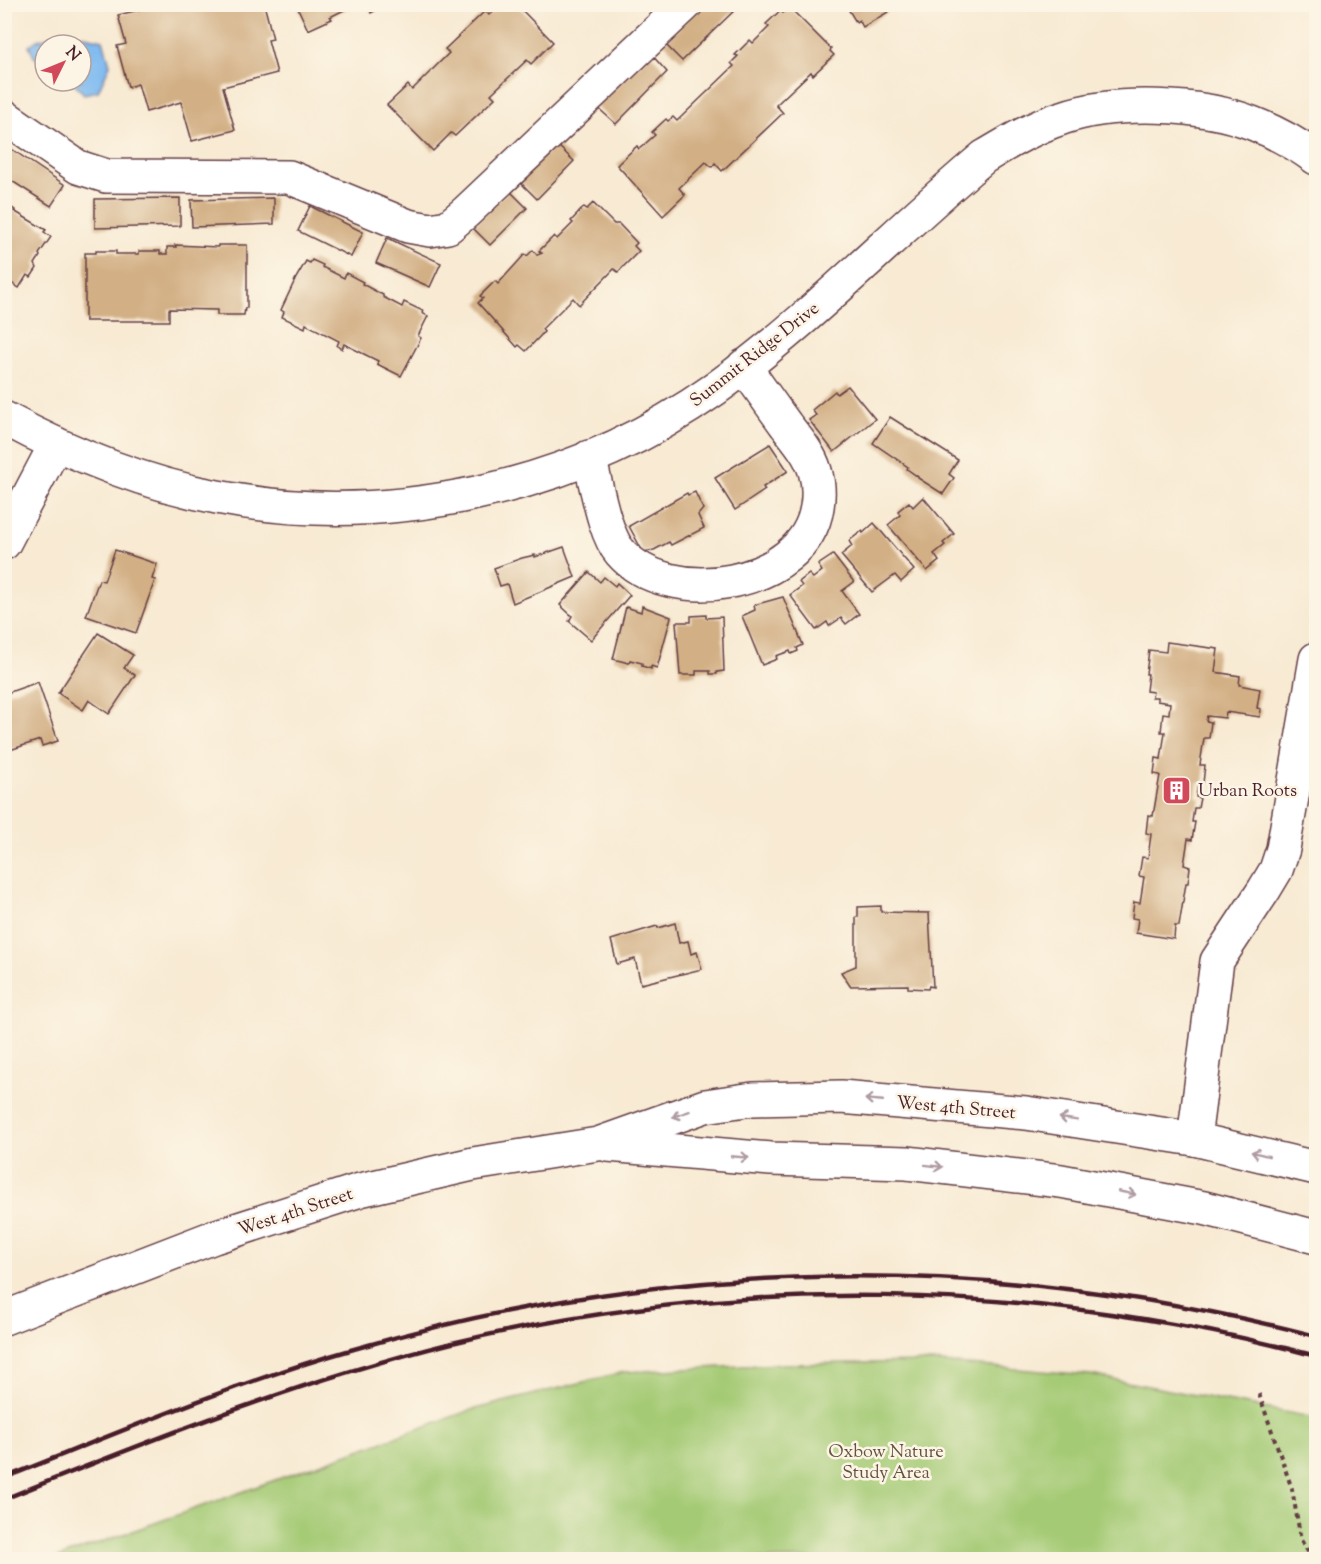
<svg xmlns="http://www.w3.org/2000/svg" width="1321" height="1564" viewBox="0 0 1321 1564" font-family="'Sorts Mill Goudy',serif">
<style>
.green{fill:#a4ca74;stroke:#777450;stroke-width:1.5}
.water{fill:#7ebaf0;stroke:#646c8e;stroke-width:1.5}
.building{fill:#d2af84}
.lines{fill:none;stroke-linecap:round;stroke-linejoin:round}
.minor-casing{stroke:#643d44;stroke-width:36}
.major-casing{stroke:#643d44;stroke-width:36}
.path{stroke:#643d44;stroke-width:4;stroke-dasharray:4.5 4.5;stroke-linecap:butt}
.minor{stroke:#fff;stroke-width:33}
.major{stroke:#fff;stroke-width:33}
.rail{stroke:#4a1f2b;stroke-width:4.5}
.oneway{stroke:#ae9aa0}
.labels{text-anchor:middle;stroke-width:5;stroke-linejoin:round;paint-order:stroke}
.street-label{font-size:18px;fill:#4a1f2b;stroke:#fcf5e5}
.poi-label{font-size:18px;fill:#4a1f2b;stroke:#fcf5e5;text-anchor:start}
.park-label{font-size:18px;fill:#655241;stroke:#fcf5e5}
</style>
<rect width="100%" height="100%" fill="#fcf5e5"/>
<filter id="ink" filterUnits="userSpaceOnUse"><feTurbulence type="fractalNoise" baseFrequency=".0167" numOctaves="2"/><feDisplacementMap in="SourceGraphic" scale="12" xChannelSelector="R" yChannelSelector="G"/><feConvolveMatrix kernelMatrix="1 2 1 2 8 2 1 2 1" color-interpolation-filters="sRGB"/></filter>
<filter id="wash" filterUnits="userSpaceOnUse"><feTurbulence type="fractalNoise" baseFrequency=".008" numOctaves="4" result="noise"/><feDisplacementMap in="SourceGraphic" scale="24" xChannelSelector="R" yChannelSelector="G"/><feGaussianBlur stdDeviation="1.35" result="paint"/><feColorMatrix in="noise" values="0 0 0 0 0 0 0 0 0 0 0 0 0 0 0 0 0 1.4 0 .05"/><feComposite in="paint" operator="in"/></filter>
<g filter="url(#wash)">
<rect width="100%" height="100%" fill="#f8ead3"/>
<path class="green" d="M932,1362L1090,1375L1316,1418V1559H54L471,1410L624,1372L781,1364Z"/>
<g class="water">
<path d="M81,35L103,40L110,65L98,91L84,94L72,81H81V45H72Z"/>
<path d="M49,37L57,45H45V64L34,57L29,46L37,40Z"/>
</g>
<g id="blocks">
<g class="building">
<path d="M138,4H264L273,39L268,40L277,73L223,87L235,130L192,141L181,102L146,112L138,84L128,87L117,46L126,44L118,15L139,10Z"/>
<path d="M296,4H356L330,17L332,19L308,30Z"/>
<path d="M368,4H388L371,13Z"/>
<path d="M500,4H516L553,42L531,64L527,60L491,94L495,98L455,136L451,133L433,151L387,105L408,85L412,90L449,53L445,49L485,11L489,15Z"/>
<path d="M703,4H735L738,7L682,61L664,43Z"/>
<path d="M845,4H884L888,12L863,27L859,20L856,22Z"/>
<path d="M789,7L831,49L830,51L834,55L813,75L811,72L776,105L783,113L722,171L715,163L712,167L706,162L679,188L685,195L663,216L617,165L637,146L639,149L655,135L652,132L666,119L668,121L673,117L677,121L734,66L731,63L738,56L735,55L750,40L753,43L769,27L766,24L781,10L783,13Z"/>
<path d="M651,54L667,72L616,124L596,106Z"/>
<path d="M4,144L65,185L51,206L4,176Z"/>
<path d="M556,144L574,161L537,199L519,181Z"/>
<path d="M509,190L527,208L490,245L472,227Z"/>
<path d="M180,198V226L95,228V199Z"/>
<path d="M274,198V224L192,227L191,200Z"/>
<path d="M4,202L15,210L14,211L46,230L44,232L51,237L39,254L40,256L35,264L37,268L31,277L27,275L19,288L4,278Z"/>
<path d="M593,203L614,224H619L637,243L634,246L639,251L618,272L614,269L579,305L573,298L542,329L544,332L526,351L519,345L517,347L478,303L483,298L480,296L495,281L498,284L525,254L527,256L533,250L537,255L542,253L539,251L554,236L557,239L573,223L571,221L584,207L587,209Z"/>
<path d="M310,206L363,232L351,257L298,231Z"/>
<path d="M387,238L441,263L430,287L376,263Z"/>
<path d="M175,245L218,247V245H247V308H245L244,315H217V310L169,309V321H85V253H96V251H116V254H139V251H160V254H167V247H176Z"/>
<path d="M312,260L323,265L322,267L344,278L346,273L363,282L362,284L383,295V297L402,307L404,302L423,311L422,313L428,316L418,336L421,338L401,376L377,364L378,361L344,344L342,349L337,346L339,341L306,324L305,328L282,317L284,312L281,310L296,278L306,261L310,263Z"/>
<path d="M848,386L875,419L834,452L809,420L816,415L812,410L835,391L837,394Z"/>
<path d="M890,417L958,460L949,474L954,478L943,494L918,478V477L907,469L908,467L873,443Z"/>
<path d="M770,444L788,471L763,487L765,490L735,510L715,478Z"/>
<path d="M695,492L703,509L698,515L704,528L671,545L669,542L654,550L643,552L629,526L687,493L688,495Z"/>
<path d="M923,497L954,534L943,543L945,545L934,554L939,561L927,571L888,525L900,515L898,511L909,502L913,507Z"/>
<path d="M874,523L914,570L901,582L895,575L872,592L841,555L852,546L849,541L862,531L863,533Z"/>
<path d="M564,547L575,577L513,603L507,584L500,586L494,568L522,558L535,555V557Z"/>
<path d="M115,550L157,564L152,579L155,580L136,633L86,616L99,580L104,581Z"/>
<path d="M833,555L854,582L842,591L859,614L846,624L841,618L829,626L827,622L816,630L790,595L802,586L799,582L809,574L813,578L822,571L818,565Z"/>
<path d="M589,572L600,582L604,577L615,586L617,583L630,595L591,640L569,621L572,616L560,605Z"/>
<path d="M783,597L803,645L797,648L798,651L791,654L790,651L776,656L777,659L762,665L742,616L755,610L754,605Z"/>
<path d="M642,606L671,617L657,668L651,666V669L642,666V663L630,660L629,663L613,659L626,607L641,612Z"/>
<path d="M706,615V618L722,617L724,671L717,672V674H710V671H696V675H680L676,622H691V616Z"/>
<path d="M98,633L133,655L124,668L135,675L109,714L89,700L83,710L58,693Z"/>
<path d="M1167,642L1218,649L1215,672L1240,676L1239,685L1260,689L1257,708L1261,709L1260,717L1226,712L1225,718L1207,716L1206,721L1211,722L1209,738H1204L1200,765H1205L1203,783L1198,782L1196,797L1200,798L1198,808H1194L1192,822H1195L1192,840L1188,839L1184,865L1190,867L1188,883H1186L1179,926H1175L1174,939L1136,933L1138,919L1132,918L1134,902L1140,903L1144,877L1139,876L1142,857L1148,858L1151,834L1146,833L1148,815L1153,816L1160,775L1154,774L1156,758L1161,759L1165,732H1161L1163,713L1169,714L1170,703L1157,701V697H1152L1153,692L1146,691L1148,674H1146L1149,650L1166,652Z"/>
<path d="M38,682L58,741L42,746L40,740L4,752V694Z"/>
<path d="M881,906V912L929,913L933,987L929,986L928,989L908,988V985L850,986L841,972L856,966V917H858V907Z"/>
<path d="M675,923L679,943L688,941L691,954L697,952L702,969L641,984L635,959L617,964L611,940L657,926L658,928Z"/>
</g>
</g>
</g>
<g filter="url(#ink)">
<use href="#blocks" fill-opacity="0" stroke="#643d44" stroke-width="1.5"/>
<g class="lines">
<defs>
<g id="minor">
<path d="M4,116L78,167L106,176L289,177L408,226L430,230L448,227L466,212L686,4"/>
<path d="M4,418C71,454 143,483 217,497C387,530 574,489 715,389C811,320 893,233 984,157C1009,142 1034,127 1062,118C1114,100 1201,103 1252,123C1275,132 1297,144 1316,158"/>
<path d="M589,457C596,482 604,534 620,552C669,609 805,587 817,507C819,495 819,484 815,471C810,454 797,439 786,425C772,406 758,386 744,366"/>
<path d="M4,543L56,444"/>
<path d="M1194,1139L1217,961L1264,890L1276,870L1283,849L1316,659"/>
</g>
<g id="major">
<path d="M608,1145L771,1159L907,1163L1061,1181L1204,1208L1316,1237"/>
<path d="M4,1318L214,1237L360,1190L473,1164L598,1144L705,1106L753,1099L841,1097L1026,1113L1194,1139L1316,1168"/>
</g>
</defs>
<use href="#minor" class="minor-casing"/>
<use href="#major" class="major-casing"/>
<path class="path" d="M1259,1394L1292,1489L1301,1540L1313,1560"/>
<use href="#minor" class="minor"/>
<use href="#major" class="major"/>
<g class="rail">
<path d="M4,1478C120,1432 234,1383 354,1349C671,1256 996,1253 1316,1336"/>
<path d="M4,1499C151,1440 298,1381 452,1343C734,1275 1036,1281 1316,1356"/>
</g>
</g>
<defs><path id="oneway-shaft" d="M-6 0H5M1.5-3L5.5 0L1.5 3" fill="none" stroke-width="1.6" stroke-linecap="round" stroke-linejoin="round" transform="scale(1.5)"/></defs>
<g class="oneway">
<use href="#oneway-shaft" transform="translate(874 1100) rotate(-175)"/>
<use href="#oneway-shaft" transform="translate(681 1114) rotate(161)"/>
<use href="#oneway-shaft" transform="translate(1068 1119) rotate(-171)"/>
<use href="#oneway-shaft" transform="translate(1260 1154) rotate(-166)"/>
<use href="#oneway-shaft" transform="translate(740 1157) rotate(5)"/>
<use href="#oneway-shaft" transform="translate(934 1166) rotate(7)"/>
<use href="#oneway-shaft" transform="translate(1127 1193) rotate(11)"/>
</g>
</g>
<defs>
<symbol id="building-square" viewBox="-11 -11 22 22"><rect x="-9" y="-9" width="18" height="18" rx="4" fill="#d1495b" stroke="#fcf5e5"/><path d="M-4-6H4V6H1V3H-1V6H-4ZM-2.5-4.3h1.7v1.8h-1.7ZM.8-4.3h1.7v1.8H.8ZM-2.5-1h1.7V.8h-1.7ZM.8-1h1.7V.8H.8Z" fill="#fff"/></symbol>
</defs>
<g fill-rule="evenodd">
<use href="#building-square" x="1160" y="774" width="33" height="33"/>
</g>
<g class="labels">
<g class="street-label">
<text transform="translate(754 354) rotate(-38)" y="6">Summit Ridge Drive</text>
<text transform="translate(956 1107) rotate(5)" y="6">West 4th Street</text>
<text transform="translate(295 1211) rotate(-18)" y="6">West 4th Street</text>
</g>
<g class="poi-label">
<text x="1198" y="796">Urban Roots</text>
</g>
<g class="park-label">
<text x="886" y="1457">Oxbow Nature<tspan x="886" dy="21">Study Area</tspan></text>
</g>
</g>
<rect width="1321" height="1564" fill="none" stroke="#fcf5e5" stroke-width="24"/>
<g transform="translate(63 63) rotate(47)"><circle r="28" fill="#fcf5e5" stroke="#b59f9b" stroke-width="1.5"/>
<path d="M0-4.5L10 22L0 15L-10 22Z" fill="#d1495b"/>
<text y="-9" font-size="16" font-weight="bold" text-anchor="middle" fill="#4a1f2b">N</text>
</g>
</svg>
